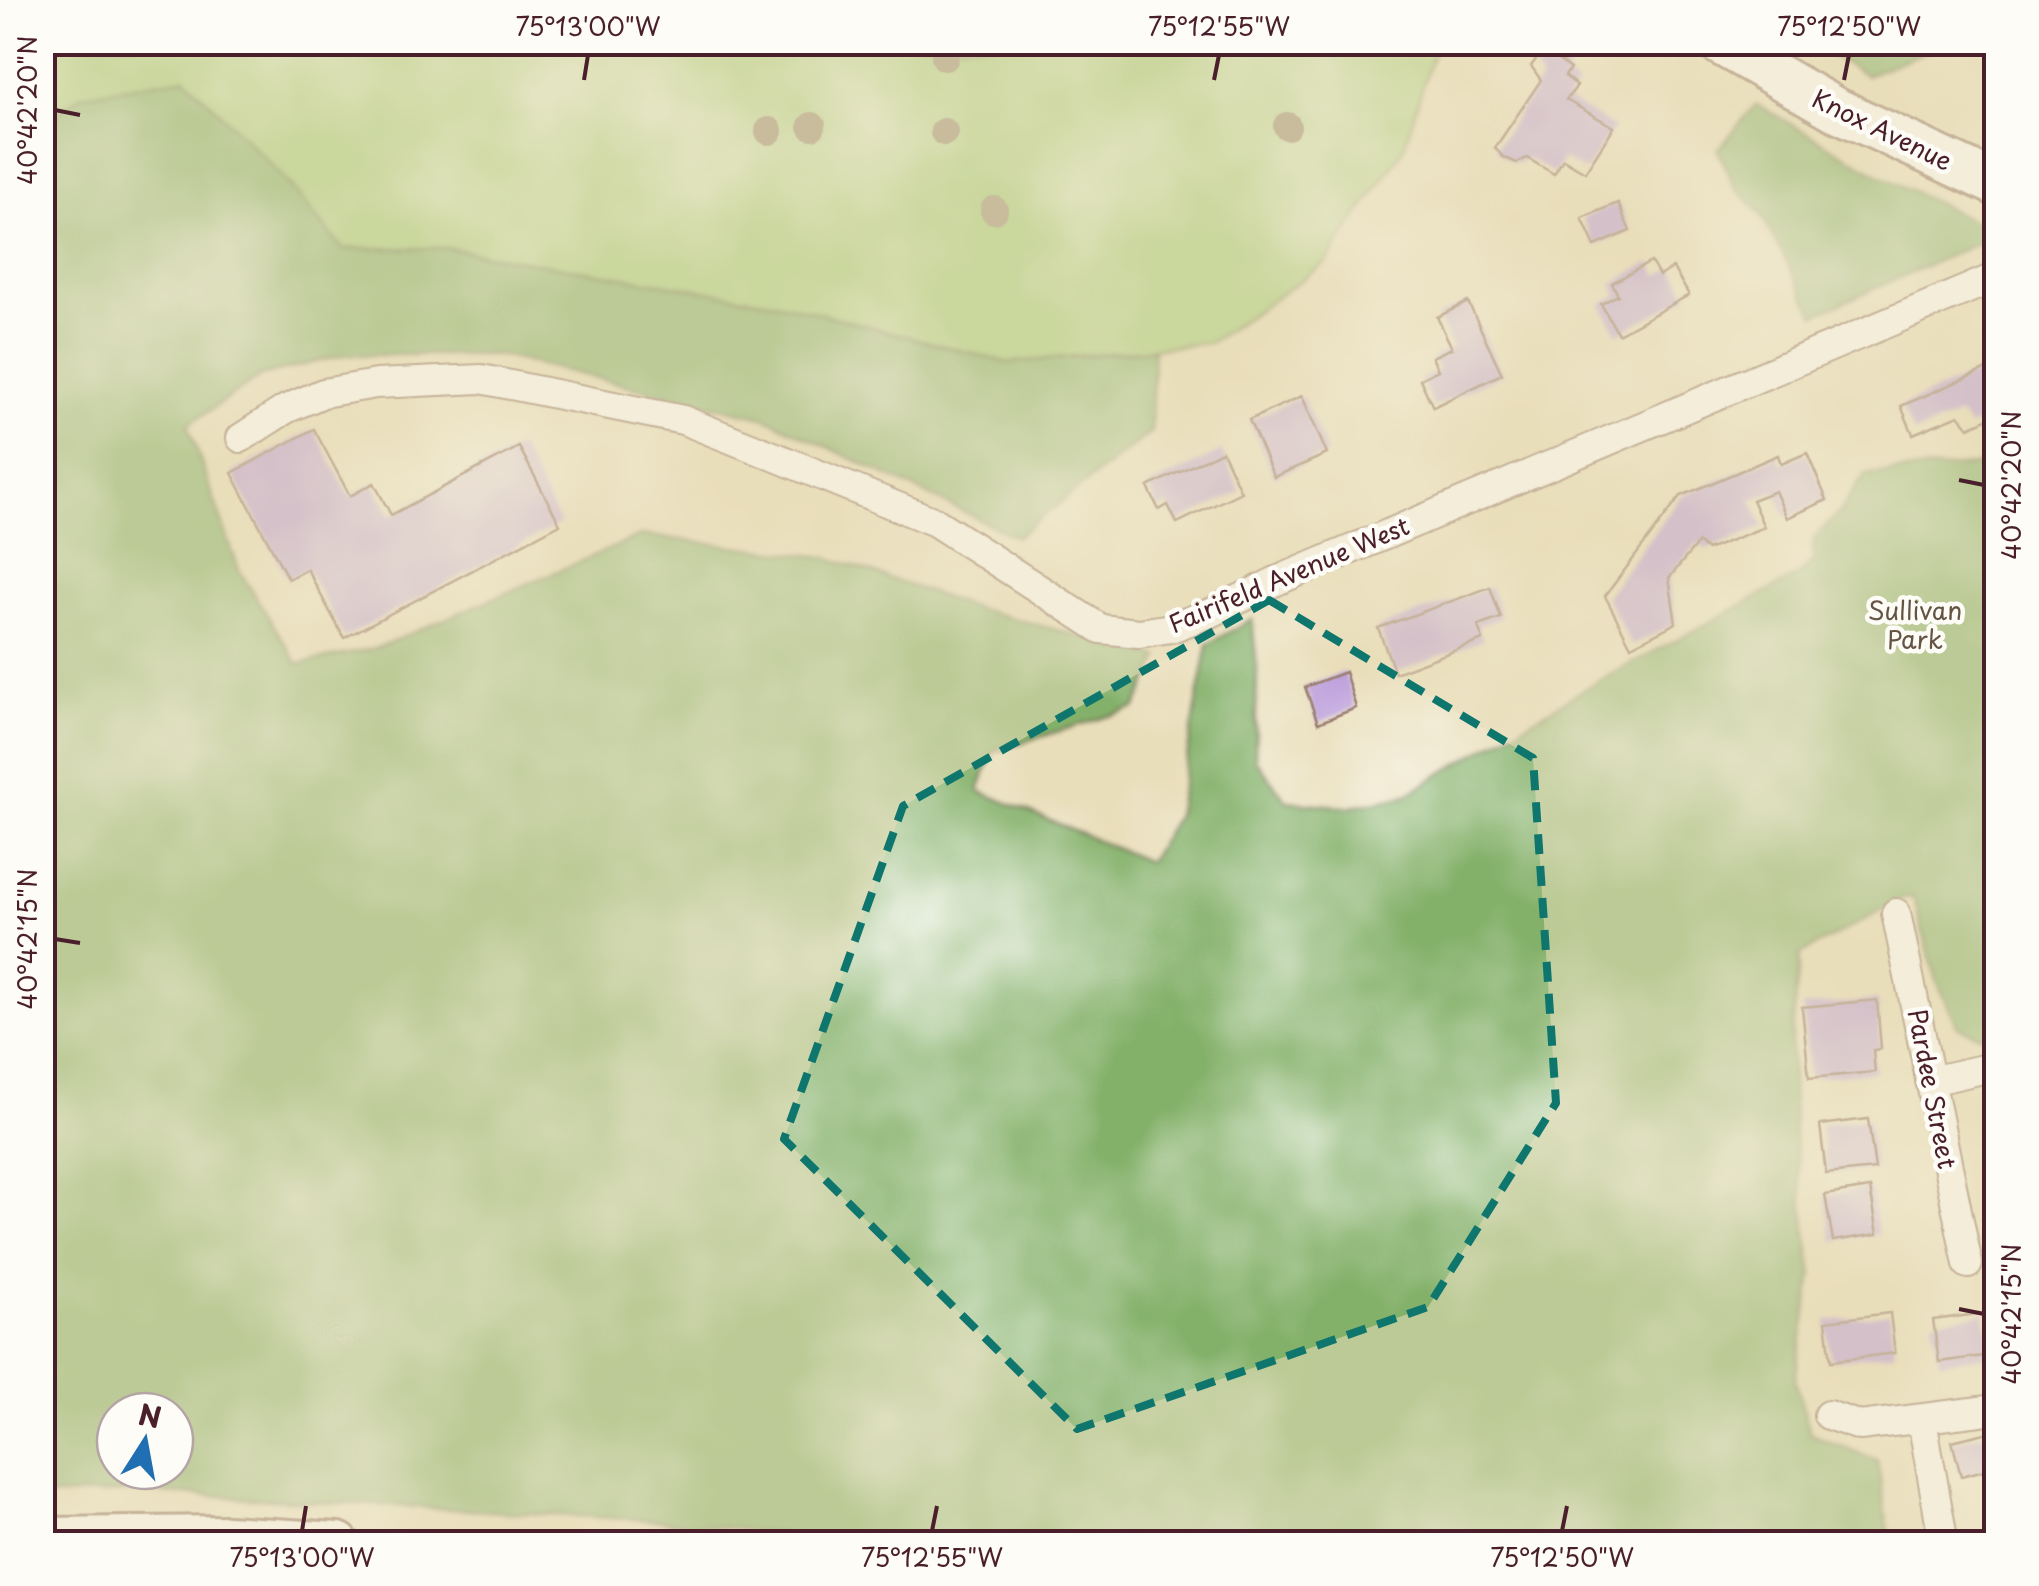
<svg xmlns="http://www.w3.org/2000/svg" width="2039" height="1586" viewBox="0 0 2039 1586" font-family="'Playpen Sans',sans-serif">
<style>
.green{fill:#a5ce7a;stroke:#787652;stroke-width:2.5}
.forest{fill:#84b16a;stroke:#67684a;stroke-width:2.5;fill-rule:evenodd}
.building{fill:#ba9bdb}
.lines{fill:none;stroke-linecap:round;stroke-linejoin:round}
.street-casing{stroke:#9a7e72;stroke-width:32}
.primary-casing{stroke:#9a7e72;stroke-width:48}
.street{stroke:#fff;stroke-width:28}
.primary{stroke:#fff;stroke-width:42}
.tree{fill:#a09279}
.marked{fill:none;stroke:#0f766e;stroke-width:8;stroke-dasharray:20 12;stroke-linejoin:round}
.ticks{fill:none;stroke:#4a1f2b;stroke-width:4}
.labels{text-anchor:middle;stroke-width:9;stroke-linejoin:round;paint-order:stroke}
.street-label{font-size:25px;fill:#4a1f2b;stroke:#fdfcf7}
.park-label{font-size:25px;fill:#655443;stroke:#fdfcf7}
.neatline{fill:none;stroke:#4a1f2b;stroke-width:4}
.ticks-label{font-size:25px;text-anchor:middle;fill:#4a1f2b}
</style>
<rect width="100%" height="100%" fill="#fdfcf7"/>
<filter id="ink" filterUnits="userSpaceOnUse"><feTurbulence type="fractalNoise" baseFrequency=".01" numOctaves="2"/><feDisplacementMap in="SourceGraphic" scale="20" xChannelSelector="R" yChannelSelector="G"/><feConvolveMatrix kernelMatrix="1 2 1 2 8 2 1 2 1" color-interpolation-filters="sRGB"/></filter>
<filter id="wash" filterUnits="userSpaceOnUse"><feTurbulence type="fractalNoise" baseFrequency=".0048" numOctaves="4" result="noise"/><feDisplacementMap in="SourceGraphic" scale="40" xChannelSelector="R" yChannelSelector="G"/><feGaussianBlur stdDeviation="2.25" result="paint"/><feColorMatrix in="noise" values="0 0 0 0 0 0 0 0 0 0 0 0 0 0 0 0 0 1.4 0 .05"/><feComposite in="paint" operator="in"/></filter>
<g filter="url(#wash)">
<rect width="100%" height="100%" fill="#e9deba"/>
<path class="green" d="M43,43H1436L1403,150L1326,263L1209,343L1008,363L780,303L446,248L343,249L279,173L185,77L43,127Z"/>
<g class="forest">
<path d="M1809,43H1948L1866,75Z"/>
<path d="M185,77L279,173L343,249L446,248L780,303L1008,363L1154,349L1151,432L1016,537L767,418L497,355H344L261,376L188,425L239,570L298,664L376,648L642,535L827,557L978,609L1160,657L1136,708L993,751L979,791L1148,862L1176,816L1208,644L1252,619L1257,668L1255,759L1287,801L1348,807L1404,796L1591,685L1799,575L1813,561L1814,538L1840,512L1865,474L1996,464V1039L1991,1040L1958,1027L1937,981L1913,897L1903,899L1800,955L1791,1046L1794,1135L1813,1275L1795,1380L1811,1434L1877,1460L1891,1543L869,1544L664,1521L140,1492L43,1497L42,127L80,95ZM115,1411H175V1471H115Z"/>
<path d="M1756,104L1884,177L1996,232V235L1815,315L1760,212L1735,188L1718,150Z"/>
</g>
<g id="blocks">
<g class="building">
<path d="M1544,49L1570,69L1565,76L1577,86L1566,100L1614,127L1585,172L1563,159L1554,174L1527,158L1517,163L1503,157L1495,148L1541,80L1531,66Z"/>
<path d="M1618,203L1630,231L1595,246L1582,218Z"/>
<path d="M1651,262L1659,276L1673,268L1689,295L1618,334L1601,304L1618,295L1612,283Z"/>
<path d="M1468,302L1502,374L1433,407L1420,379L1438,370L1432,357L1452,348L1437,317Z"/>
<path d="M1996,365V415L1969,427L1959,415L1913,434L1901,406Z"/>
<path d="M1302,396L1327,454L1274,477L1249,420Z"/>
<path d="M314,429L350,496L374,483L391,515L519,447L560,524L344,638L307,569L288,579L232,473Z"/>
<path d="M1222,451L1241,492L1177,523L1168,505L1159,510L1148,487Z"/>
<path d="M1807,453L1827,500L1787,518L1775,491L1752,500L1764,527L1707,550L1698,543L1669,578L1676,623L1631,646L1605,596L1681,496L1778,455L1781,464Z"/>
<path d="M1490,587L1501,618L1478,626L1483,640L1395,673L1378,628Z"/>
<path d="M1345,672L1356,708L1318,723L1305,687Z"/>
<path d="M1877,1000L1881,1049L1873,1050L1875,1072L1809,1078L1802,1007Z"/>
<path d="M1868,1119L1875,1169L1826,1174L1820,1125Z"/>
<path d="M1870,1188L1878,1234L1833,1241L1825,1195Z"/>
<path d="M1890,1313L1895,1353L1831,1361L1826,1321Z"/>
<path d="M1985,1313L1991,1355L1939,1362L1933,1320Z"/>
<path d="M1993,1431L1996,1467L1961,1476L1952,1441Z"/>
</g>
</g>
</g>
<g filter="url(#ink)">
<use href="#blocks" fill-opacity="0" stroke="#9a7e72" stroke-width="2.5"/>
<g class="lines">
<defs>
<g id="street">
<path d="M241,438L286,409L323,393L376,384L481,379L683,420L766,453L935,522L1101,629L1139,633L1171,628L1213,612L1274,582L1996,277"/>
<path d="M1896,913L1968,1264"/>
<path d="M1930,1081L1996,1066"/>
<path d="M1828,1415L1860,1426L1996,1409"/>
<path d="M1922,1420L1944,1544"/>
</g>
<g id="primary">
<path d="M1718,42L1835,109L1996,184"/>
<path d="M42,1539L227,1537L338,1544"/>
</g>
</defs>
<use href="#street" class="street-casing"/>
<use href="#primary" class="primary-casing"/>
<use href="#street" class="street"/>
<use href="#primary" class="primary"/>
</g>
<g class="tree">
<circle cx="945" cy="57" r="14"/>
<circle cx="812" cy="126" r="14"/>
<circle cx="1287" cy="126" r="14"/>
<circle cx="769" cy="131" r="14"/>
<circle cx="944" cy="132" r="14"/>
<circle cx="994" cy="210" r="14"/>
</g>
</g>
<path d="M0 0H2039V1586H0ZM1269,600L1533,758L1556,1103L1428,1307L1077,1429L784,1139L903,806Z" fill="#e9deba" fill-opacity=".55" fill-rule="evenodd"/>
<path class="marked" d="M1269,600L1533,758L1556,1103L1428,1307L1077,1429L784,1139L903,806Z"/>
<path class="ticks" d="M584,80L588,55M1214,80L1219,55M1844,80L1849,55M55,110L80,115M1959,480L1984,485M55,939L80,943M1959,1309L1984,1314M302,1531L306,1506M932,1531L937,1506M1562,1531L1567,1506"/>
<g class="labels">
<g class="street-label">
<text transform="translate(1882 130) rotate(26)" y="9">Knox Avenue</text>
<text transform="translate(1289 575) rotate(-23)" y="9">Fairifeld Avenue West</text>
<text transform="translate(1932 1089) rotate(79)" y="9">Pardee Street</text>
</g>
<g class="park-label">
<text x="1915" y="620">Sullivan<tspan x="1915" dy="29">Park</tspan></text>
</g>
</g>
<rect width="2039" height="1586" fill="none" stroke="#fdfcf7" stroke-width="110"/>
<g transform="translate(145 1441) rotate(11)"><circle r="48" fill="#fdfcf7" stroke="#b5a4a5" stroke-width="2.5"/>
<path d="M0-8L18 38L0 25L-18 38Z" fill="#1f6fb2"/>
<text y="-15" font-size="28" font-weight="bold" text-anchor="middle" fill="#4a1f2b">N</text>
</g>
<rect x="55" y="55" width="1929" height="1476" class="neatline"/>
<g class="ticks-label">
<text x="588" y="36">75°13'00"W</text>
<text x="1219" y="36">75°12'55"W</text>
<text x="1849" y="36">75°12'50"W</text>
<text transform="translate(28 110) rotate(-90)" y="9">40°42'20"N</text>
<text transform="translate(2012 485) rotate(-90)" y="9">40°42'20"N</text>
<text transform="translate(28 939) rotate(-90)" y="9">40°42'15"N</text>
<text transform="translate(2012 1314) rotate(-90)" y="9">40°42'15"N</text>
<text x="302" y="1567">75°13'00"W</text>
<text x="932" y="1567">75°12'55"W</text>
<text x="1562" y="1567">75°12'50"W</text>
</g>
</svg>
